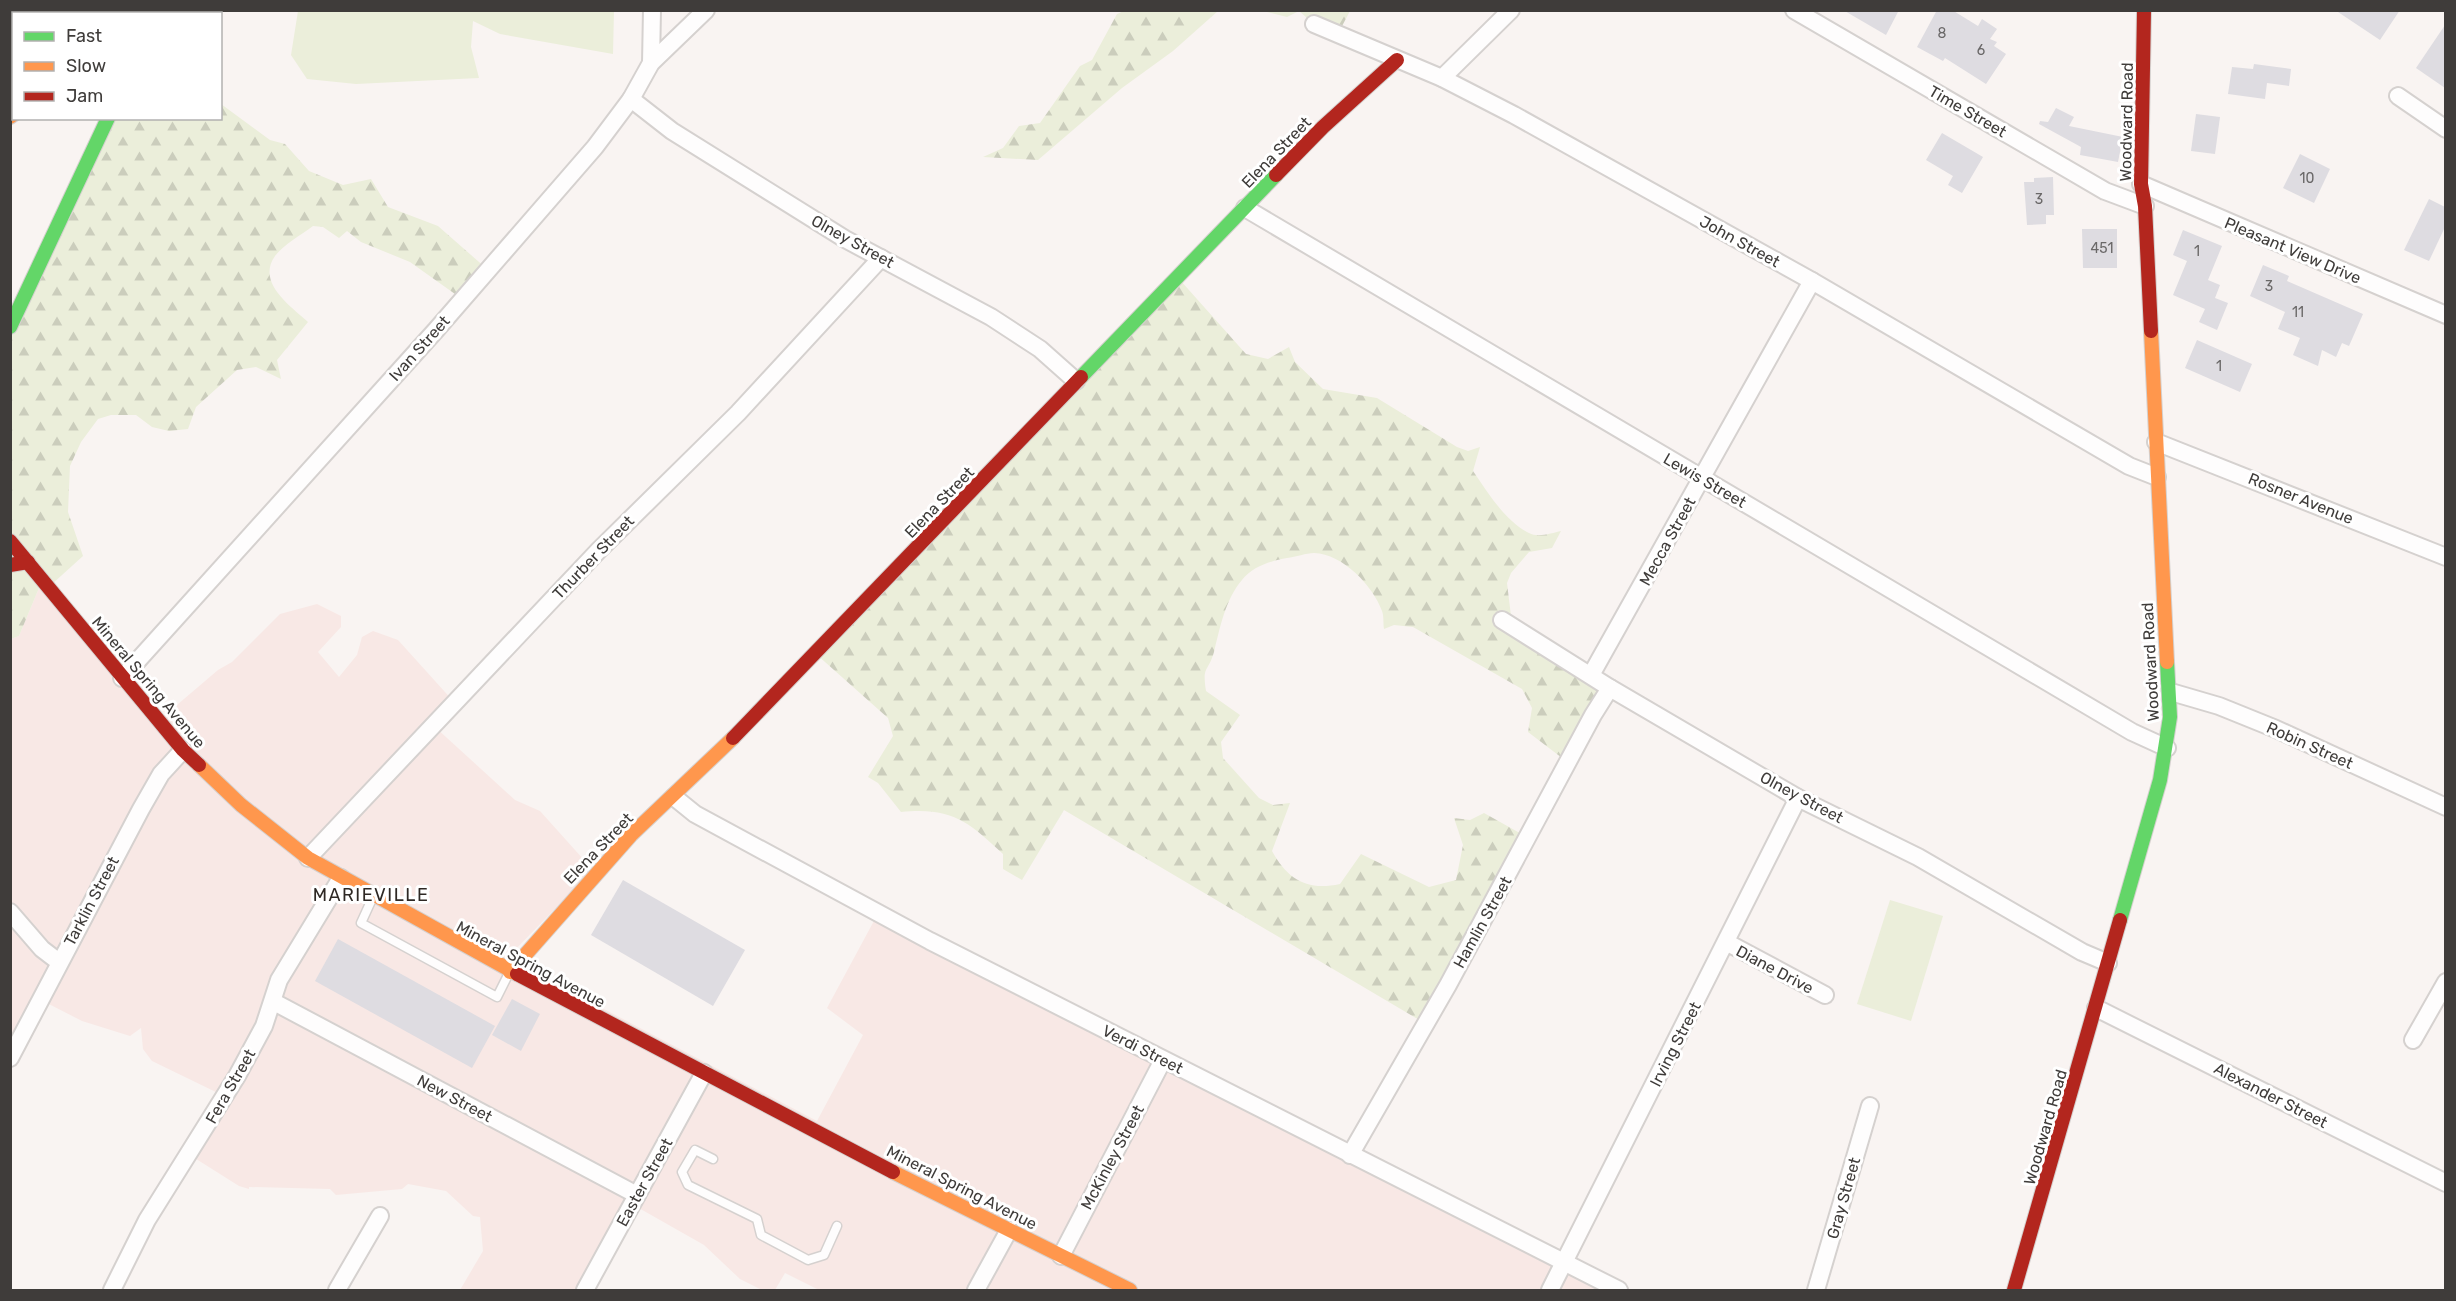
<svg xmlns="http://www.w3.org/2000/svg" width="2456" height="1301" viewBox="0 0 2456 1301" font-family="Rubik,sans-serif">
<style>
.commercial{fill:#f8e8e5}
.forest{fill:url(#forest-firs)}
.garden{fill:#ebeeda}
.building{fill:#dedce1}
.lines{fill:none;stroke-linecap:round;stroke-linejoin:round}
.lane-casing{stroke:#d5d1cf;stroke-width:11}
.street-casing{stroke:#d5d1cf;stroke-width:20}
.fast-casing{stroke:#d5d1cf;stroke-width:16}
.slow-casing{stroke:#d5d1cf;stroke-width:16}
.jam-casing{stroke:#d5d1cf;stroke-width:16}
.lane{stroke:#fefdfd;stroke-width:8}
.street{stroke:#fefdfd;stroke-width:16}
.fast{stroke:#63d668;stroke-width:14}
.slow{stroke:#ff974d;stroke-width:14}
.jam{stroke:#b3261e;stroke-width:14}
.labels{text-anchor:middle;stroke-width:6;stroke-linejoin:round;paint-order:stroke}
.number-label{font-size:14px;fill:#6a6868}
.street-label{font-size:16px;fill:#3f3c3a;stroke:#fff}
.neighbourhood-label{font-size:18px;letter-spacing:1.5px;fill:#2e2824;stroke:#fff}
</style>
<defs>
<pattern id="forest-firs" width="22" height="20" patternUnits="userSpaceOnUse" patternTransform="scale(1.5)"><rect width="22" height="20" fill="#ebeeda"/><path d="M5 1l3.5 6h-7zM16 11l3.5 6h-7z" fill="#cbcdbc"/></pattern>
</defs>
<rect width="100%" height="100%" fill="#f9f4f2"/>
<path class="commercial" d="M39,588L164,716L218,670L232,662L280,614L317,604L341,616V627L318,652L339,677L357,655L362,637L373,631L398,640L454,702L435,727L515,800L540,811L593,870L507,958L817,1121L863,1035L827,1008L882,906L1621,1290H819L785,1273L775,1290H762L740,1279L704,1245L637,1207L585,1290H460L483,1251L480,1217L473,1216L446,1191L408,1184L402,1189L336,1195L330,1189L249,1187V1189L239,1186L193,1157L222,1095L152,1061L143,1049L141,1028L130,1036L82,1021L41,1000L11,1054V639L19,636Z"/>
<g class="forest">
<path d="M1126,10L1218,11L1173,51L1122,88L1038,160L983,157L1003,148L1019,126L1040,123L1080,66L1092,60L1117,14Z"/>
<path d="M1263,11H1350L1341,28L1314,24L1299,11L1287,17Z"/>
<path d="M221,104L270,140L285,144L309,171L343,185L371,179L388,207L438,226L487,269L462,299L410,262L361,242L347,231L339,238L323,227L313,226C301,235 283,245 275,256C256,283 291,306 308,322L277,360L281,379L256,367L237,370L196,407L188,429L169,431L152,427L136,415H111L98,419L81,442L70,466L68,512L83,556L51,585L39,588L19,636L11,639V325L105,119L220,118Z"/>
<path d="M1180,280L1246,354L1268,359L1289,347L1295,362L1323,389L1377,398L1457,447L1468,451L1480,447L1473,471C1488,493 1505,521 1529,533C1538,538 1552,533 1561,531L1552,548L1529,552L1511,573L1507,583L1511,616L1613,684L1566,761L1528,732L1532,708L1522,689L1413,627L1394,625L1384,629C1383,623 1384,616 1382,611C1373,586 1343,554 1314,553C1306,553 1296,557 1287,558C1271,561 1253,566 1242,580C1225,600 1220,628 1214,652C1208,673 1202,665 1206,691L1240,715L1221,742L1223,758L1259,798L1273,805L1290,803L1272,851C1288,880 1307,891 1340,884L1361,854L1429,887L1456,880L1463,845L1454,818L1470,820L1484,813L1527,837L1475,954L1432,1024H1426L1064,810L1022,880L1003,869V854C968,821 951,807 901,812L878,783L868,777L893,736L888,718L816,654Z"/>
</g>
<g class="garden">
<path d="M298,11H614L613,54L500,34L473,21L471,47L479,78L356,84L307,79L291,55Z"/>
<path d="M1890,900L1943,916L1911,1021L1857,1004Z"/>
</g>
<g class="building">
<path d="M1843,10H1899L1886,35Z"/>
<path d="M1937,10H1952L1978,26L1982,19L1997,29L1990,39L1997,42L1994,46L2006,54L1986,84L1945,58L1943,61L1917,47Z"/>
<path d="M2335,10H2400L2380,40Z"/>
<path d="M2445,25V88L2416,68Z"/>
<path d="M2254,64L2291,69L2289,86L2267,83L2265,99L2228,94L2232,67L2253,69Z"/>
<path d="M2056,108L2074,117L2069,126L2123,137L2118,162L2080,155L2081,147L2039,124L2040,121L2048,122Z"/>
<path d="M2196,114L2220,117L2215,154L2191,151Z"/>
<path d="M1942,133L1983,157L1962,193L1948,185L1953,176L1926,160Z"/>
<path d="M2300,154L2330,169L2314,203L2283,188Z"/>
<path d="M2053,177L2054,215H2046V224L2027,225L2024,182H2034V178Z"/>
<path d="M2429,199L2445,207V227L2429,261L2404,250Z"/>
<path d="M2082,229H2117V268H2083Z"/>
<path d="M2183,230L2222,246L2208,280L2220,285L2215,298L2228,303L2217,330L2199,322L2205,309L2173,295L2187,261L2173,255Z"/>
<path d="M2263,265L2289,276L2287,281L2363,314L2349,346L2342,343L2336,357L2322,350L2318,366L2293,355L2300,338L2278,329L2285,312L2250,296Z"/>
<path d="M2197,340L2252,364L2240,392L2185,368Z"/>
<path d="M623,880L745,950L713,1006L591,935Z"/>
<path d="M338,939L495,1026L472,1068L315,981Z"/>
<path d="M512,999L540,1014L521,1051L492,1035Z"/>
</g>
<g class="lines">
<defs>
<g id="lane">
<path d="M372,899L361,923L497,997L508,975"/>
<path d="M713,1159L695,1150L682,1172L688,1185L757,1219L761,1235L808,1260L824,1255L837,1226"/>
</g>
<g id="street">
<path d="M1794,10L2105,191L2145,206"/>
<path d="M1314,24L1442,78L1514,115L1812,281L2129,466L2157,477"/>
<path d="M651,63L652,10"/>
<path d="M1442,78L1511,10"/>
<path d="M2398,96L2446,129"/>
<path d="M631,99L672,131L845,239L991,317L1040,349L1076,381"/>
<path d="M2141,184L2446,315"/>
<path d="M1245,208L2132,732L2167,748"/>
<path d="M2156,442L2446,557"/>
<path d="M1502,620L1610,688L1798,798L1918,857L2082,952L2108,963"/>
<path d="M1591,675L1812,281"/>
<path d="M122,678L436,330L595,147L631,99L651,63L706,10"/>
<path d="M2171,692L2219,706L2276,729L2446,807"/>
<path d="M674,797L695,814L930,941L1619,1290"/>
<path d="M308,858L598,551L738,413L881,258"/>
<path d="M10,912L42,949L59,962"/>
<path d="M1726,942L1825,995"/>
<path d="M274,1002L637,1195"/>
<path d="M2096,1008L2446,1183"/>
<path d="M2413,1040L2446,982"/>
<path d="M10,1058L141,809L161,774L183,750"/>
<path d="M1350,1155L1448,985L1593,715L1610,688"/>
<path d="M1061,1256L1163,1060"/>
<path d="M112,1290L147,1220L237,1076L264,1026L279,980L341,878"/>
<path d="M337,1290L380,1216"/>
<path d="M585,1290L704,1073"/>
<path d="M976,1290L1009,1230"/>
<path d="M1550,1290L1798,798"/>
<path d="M1816,1290L1870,1106"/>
</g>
<g id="fast">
<path d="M99,14L102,10"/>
<path d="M159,14L161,10"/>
<path d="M10,327L108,118"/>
<path d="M1081,377L1276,175"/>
<path d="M2120,920L2160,780L2170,717L2167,662"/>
</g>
<g id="slow">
<path d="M48,14L51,10"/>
<path d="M10,117L14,114"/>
<path d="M2151,331L2167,662"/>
<path d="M199,765L241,805L308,858L517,974"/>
<path d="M510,972L631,835L733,738"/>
<path d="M893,1172L1130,1290"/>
</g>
<g id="jam">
<path d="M2144,10L2141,184L2145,206L2151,331"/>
<path d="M10,58L14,54"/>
<path d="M1276,175L1323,127L1397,60"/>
<path d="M10,541L183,750L199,765"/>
<path d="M10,565L28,562"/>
<path d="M733,738L1081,377"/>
<path d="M517,974L893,1172"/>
<path d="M2014,1290L2120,920"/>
</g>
</defs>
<use href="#lane" class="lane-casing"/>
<use href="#street" class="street-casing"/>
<use href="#fast" class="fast-casing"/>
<use href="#slow" class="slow-casing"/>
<use href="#jam" class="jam-casing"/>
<use href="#lane" class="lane"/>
<use href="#street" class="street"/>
<use href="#fast" class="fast"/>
<use href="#slow" class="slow"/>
<use href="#jam" class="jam"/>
</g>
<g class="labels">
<g class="number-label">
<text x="1942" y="38">8</text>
<text x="1981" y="55">6</text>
<text x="2307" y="183">10</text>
<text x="2039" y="204">3</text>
<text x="2102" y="253">451</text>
<text x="2197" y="256">1</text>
<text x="2269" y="291">3</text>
<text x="2298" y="317">11</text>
<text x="2219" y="371">1</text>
</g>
<g class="street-label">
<text transform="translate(1968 111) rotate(30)" y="6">Time Street</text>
<text transform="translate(2126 122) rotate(-89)" y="6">Woodward Road</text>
<text transform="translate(1276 152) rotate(-46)" y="6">Elena Street</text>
<text transform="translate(853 241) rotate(29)" y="6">Olney Street</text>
<text transform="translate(1740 241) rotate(29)" y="6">John Street</text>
<text transform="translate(2293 250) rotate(23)" y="6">Pleasant View Drive</text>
<text transform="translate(419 348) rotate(-48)" y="6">Ivan Street</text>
<text transform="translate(1705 480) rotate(30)" y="6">Lewis Street</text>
<text transform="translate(2301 498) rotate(22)" y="6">Rosner Avenue</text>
<text transform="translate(939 502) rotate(-46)" y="6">Elena Street</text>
<text transform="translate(1667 541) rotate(-61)" y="6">Mecca Street</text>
<text transform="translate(593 557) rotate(-46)" y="6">Thurber Street</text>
<text transform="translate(2150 662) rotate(-93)" y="6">Woodward Road</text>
<text transform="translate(149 682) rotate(50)" y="6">Mineral Spring Avenue</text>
<text transform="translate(2310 745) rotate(24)" y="6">Robin Street</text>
<text transform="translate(1802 797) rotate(28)" y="6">Olney Street</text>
<text transform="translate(598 848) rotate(-46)" y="6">Elena Street</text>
<text transform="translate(91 901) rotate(-62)" y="6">Tarklin Street</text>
<text transform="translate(1482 922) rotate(-61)" y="6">Hamlin Street</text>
<text transform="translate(531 964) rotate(28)" y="6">Mineral Spring Avenue</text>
<text transform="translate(1775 969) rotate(28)" y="6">Diane Drive</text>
<text transform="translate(1675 1044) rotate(-63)" y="6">Irving Street</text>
<text transform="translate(1143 1049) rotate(27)" y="6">Verdi Street</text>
<text transform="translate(230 1086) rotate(-60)" y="6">Fera Street</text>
<text transform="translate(2271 1095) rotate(27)" y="6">Alexander Street</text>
<text transform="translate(455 1098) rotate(28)" y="6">New Street</text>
<text transform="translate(2045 1127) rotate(-74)" y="6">Woodward Road</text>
<text transform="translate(1112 1157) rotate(-62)" y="6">McKinley Street</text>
<text transform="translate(644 1182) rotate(-61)" y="6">Easter Street</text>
<text transform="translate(962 1187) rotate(27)" y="6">Mineral Spring Avenue</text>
<text transform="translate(1843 1198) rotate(-74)" y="6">Gray Street</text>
</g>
<g class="neighbourhood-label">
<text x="371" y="901">MARIEVILLE</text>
</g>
</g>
<rect width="2456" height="1301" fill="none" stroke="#3f3c3a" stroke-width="24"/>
<rect x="12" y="12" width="210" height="108" fill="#ffffff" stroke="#b2b1b0" stroke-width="1.5"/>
<rect x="24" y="32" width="30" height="9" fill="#63d668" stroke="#b2b1b0" stroke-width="1.5"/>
<text x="66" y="42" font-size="18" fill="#3f3c3a">Fast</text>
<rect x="24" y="62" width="30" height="9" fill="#ff974d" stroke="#b2b1b0" stroke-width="1.5"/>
<text x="66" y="72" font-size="18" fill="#3f3c3a">Slow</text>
<rect x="24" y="92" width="30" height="9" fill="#b3261e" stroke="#b2b1b0" stroke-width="1.5"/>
<text x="66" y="102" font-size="18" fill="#3f3c3a">Jam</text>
</svg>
